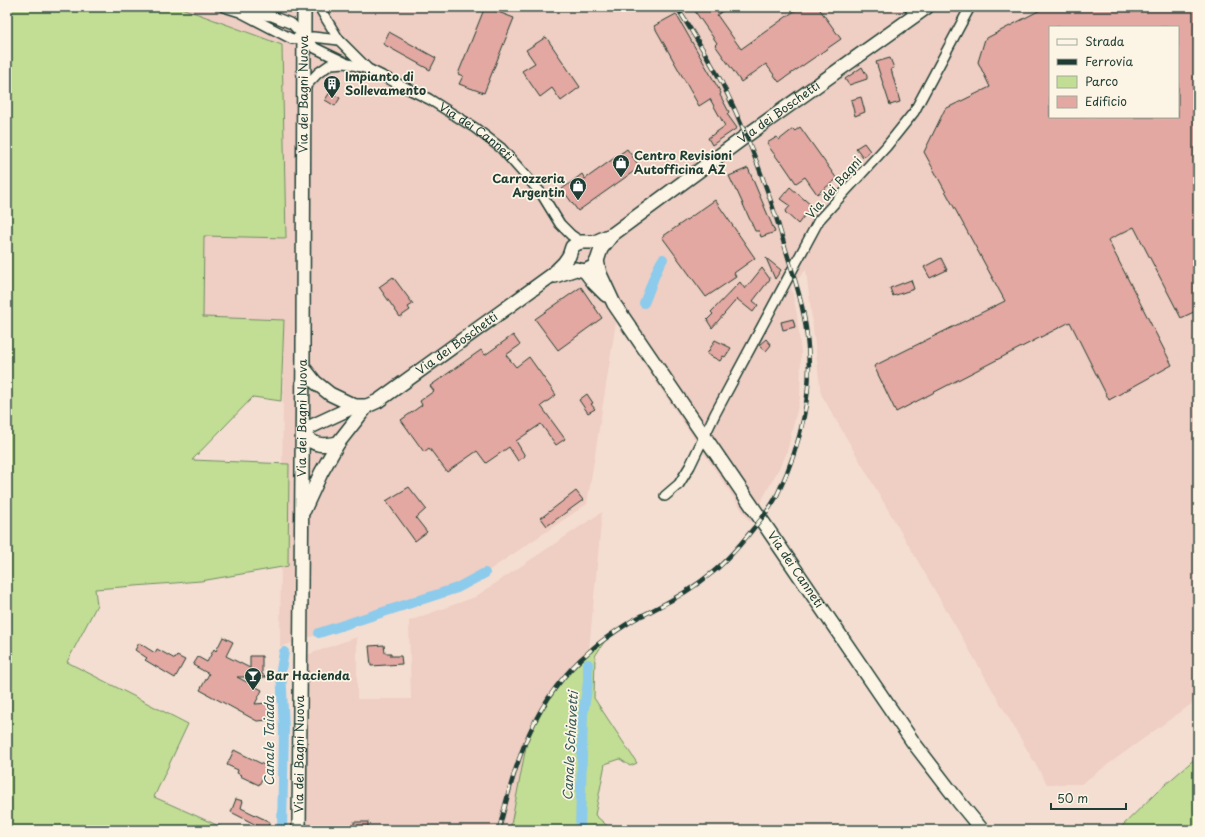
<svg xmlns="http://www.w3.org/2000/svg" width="1205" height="837" viewBox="0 0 1205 837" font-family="'Playpen Sans',sans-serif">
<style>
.built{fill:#efcec3;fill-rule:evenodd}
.green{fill:#c2dd94;stroke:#708d64}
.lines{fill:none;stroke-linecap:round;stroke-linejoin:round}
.stream{stroke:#6092a2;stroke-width:3}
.canal{stroke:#8ccbec;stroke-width:10}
.building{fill:#e2a8a1;stroke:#1f3d34;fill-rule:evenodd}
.street-casing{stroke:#1f3d34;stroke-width:12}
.secondary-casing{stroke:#1f3d34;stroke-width:16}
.street{stroke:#fcf5e5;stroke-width:9}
.secondary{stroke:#fcf5e5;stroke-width:13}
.rail-casing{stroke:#1f3d34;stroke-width:4.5}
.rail{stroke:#fcf5e5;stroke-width:3;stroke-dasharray:9;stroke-linecap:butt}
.labels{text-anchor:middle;stroke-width:3.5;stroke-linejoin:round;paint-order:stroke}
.poi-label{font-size:12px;font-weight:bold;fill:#1f3d34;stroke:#fcf5e5;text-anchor:start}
.street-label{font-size:12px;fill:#1f3d34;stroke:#fcf5e5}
.water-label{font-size:13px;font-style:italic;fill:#355959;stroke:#fcf5e5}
</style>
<rect width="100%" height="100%" fill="#f4ded1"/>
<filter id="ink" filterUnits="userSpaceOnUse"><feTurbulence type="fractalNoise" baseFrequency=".025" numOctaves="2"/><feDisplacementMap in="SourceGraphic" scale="8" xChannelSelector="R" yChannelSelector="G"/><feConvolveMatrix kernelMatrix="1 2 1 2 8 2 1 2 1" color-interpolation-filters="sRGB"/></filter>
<g filter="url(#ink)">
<g class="built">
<path d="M179,7H1198V699L1081,784H1047L821,394L806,270L791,286L797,315L801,353L800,398L786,455L750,522L616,322L587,504L485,573L457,588L280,647L284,320L203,317L204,236L286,237L282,45ZM1050,27H1178V117H1050Z"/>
<path d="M602,512L572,830H307V655L357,637V699H411L409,621L475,597Z"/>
</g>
<g class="green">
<path d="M7,7H179L282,45L286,238L204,236L203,317L284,320L281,401L253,397L192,460L289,464L288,566L201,581L95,589L97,605L67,662L188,724L154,797L228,830H7Z"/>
<path d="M608,636L595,656L594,698L637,763L630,766L620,759L605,764L595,815L612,830H510L529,731L547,699L561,679L588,652Z"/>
<path d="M1198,756V830H1118L1158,791Z"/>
</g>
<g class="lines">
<path class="stream" d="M7,207L10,205"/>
<g class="canal">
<path d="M644,303C651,288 654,272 663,259"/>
<path d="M319,633L457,588L485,573"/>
<path d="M282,830L284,730L281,670L284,652"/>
<path d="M580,830L583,715L588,682V664"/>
</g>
</g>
<g class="building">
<path d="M485,7L514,18L484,93L459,84L463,76L458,74Z"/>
<path d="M692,7H728L717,15L741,49L800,7H818L841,39L779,82L766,64L741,82L715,45L717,43Z"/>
<path d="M1046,7H1195L1198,13V310L1181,318L1134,227L1108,240L1172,365L1109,400L1070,322L896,412L874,366L1005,301L924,152L945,109L990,87L978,62L985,39ZM1050,27H1178V117H1050Z"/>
<path d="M676,14L721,93L720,95L729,112L727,114L737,128L712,145L708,138L725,126L710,99L699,106L654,26Z"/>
<path d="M389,32L436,58L430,70L383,44Z"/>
<path d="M546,37L580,87L561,101L552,88L540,97L522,71L535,63L526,50Z"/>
<path d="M890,58L894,68L891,69L900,102L890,105L876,62Z"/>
<path d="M862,67L867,76V79L849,85L845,79Z"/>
<path d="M330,92L340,98L335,106L325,100Z"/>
<path d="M861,97L865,112L855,116L851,100Z"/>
<path d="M800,127L837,179L817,194L805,177L796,183L781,161L780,162L769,147H770L767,143L777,137L779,140L793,129L795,131Z"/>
<path d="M864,143L870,151L863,157L856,148Z"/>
<path d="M627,149L640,167L578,211L562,189L582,174L585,179Z"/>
<path d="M748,168L775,232L761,237L759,231H755L737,191H736L729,176Z"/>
<path d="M790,187L812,206L798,224L785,212L790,206L780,199Z"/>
<path d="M715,200L755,258L734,273L736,277L706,297L662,237Z"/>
<path d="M766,258L781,270L775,279Z"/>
<path d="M941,258L947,270L930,278L924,267Z"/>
<path d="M762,268L770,279L753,301L758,305L753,312L737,299L712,328L707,320L713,314L711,312L740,282L745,289Z"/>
<path d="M393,277L413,304L408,307L410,310L400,317L379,287Z"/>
<path d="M911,280L914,289L893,296L890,288Z"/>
<path d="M581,287L602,318L558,350L535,319Z"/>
<path d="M793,319L795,327L783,330L781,322Z"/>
<path d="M513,335L520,345L506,355L516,367L529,357L556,395L541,406L565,439L556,445L541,424L516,441L525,456L518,461L509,447L486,463L477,451L447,472L429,448L424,452L401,420L422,405L420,401L434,391L430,386L481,350L485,355Z"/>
<path d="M766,339L771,345L766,351L759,345Z"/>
<path d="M715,340L731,348L725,357L723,356L720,361L707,354Z"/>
<path d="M587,394L593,403L591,404L595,409L588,413L579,400Z"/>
<path d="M409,487L426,509L416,518L427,532L415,541L386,501Z"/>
<path d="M576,491L583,500L547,526L541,518Z"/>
<path d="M223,637L233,642L226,656L250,668V656H262V674L267,677H237L262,690L255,704L268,703L270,720L257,721L200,690L209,674L193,665L198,657L207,662L214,649L216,651Z"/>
<path d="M139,643L155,653L157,649L175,659L177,656L185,660L175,678L145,660L147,658L135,650Z"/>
<path d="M384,645L385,653H391V656H401L402,664L371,666L369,646Z"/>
<path d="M234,750L268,767L259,785L240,776L241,775L237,773L238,770L227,765Z"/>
<path d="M236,799L243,801L241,808L270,822L266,830L231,812Z"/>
<rect x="354" y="822" width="14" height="8"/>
</g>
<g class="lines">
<defs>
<g id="street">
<path d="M224,7L240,12L292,39L313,37L339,40"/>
<path d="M319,7L339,40L367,68"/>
<path d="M909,7L915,15"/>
<path d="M244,11L259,7"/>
<path d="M246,13L272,16L292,24L315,48L344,62"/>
<path id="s1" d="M303,89L318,73L331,64L345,63L368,69L429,99L475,128L501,148L541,193L560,224L571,235L581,242"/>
<path d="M665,496L679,484L690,466L715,414L819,220L886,147L914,112L970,7"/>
</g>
<g id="secondary">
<path id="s2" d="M597,261L600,274L614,304L913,742L959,802L982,830"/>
<path d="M585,271L594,283L606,295"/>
<path d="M555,276L576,269L585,271L593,267L597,261L601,249L612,235"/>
<path d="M303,367L315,382L330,394L355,406"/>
<path d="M303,435L310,427L355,406H367"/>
<path d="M303,435C315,446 322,446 338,443"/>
<path id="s3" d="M304,510L321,473L338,443L367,406L378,401L552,275L564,263L569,256L572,247L576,244L581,242H595L613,234L746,136L927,7"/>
<path id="s4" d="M299,830L303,349L304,7"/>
</g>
</defs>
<use href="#street" class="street-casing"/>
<use href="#secondary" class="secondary-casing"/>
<use href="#street" class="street"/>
<use href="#secondary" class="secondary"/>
<defs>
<path id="rail" d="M499,830C515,762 534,698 590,651C602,640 616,631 630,622C636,618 644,615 651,611C673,600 694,588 713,572C728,560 741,544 753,529C762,518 772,507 778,493C801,445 814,390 807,337C804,306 794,277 785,247C769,191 748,135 722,83C708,57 692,32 677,7"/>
</defs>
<use href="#rail" class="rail-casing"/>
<use href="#rail" class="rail"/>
</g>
</g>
<defs>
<symbol id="building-pin" viewBox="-11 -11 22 30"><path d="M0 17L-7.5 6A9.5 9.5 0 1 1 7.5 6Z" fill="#1f3d34" stroke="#fcf5e5"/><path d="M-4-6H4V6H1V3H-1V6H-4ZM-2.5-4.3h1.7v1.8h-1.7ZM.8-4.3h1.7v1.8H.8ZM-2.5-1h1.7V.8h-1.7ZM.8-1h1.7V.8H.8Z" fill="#fff"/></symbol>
<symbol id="shop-pin" viewBox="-11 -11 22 30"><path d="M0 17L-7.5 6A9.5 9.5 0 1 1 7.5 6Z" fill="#1f3d34" stroke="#fcf5e5"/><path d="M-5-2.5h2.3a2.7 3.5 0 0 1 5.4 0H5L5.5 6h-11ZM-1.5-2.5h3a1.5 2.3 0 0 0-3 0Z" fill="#fff"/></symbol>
<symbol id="bar-pin" viewBox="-11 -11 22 30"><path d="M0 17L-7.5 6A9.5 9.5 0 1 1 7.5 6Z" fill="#1f3d34" stroke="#fcf5e5"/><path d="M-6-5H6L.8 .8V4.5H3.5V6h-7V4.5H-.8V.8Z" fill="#fff"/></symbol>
</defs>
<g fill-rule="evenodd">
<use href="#building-pin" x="322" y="74" width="20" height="27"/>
<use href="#shop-pin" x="611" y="153" width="20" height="27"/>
<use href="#shop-pin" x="568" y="176" width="20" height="27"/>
<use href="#bar-pin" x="243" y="666" width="20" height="27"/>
</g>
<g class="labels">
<g class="poi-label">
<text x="345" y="81">Impianto di<tspan x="345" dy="14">Sollevamento</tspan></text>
<text x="634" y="160">Centro Revisioni<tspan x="634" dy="14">Autofficina AZ</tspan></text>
<text x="565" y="183" text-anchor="end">Carrozzeria<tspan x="565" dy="14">Argentin</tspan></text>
<text x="266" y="680">Bar Hacienda</text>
</g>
<g class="street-label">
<text dy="4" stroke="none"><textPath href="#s4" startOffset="736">Via dei Bagni Nuova</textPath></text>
<text dy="4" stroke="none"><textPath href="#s3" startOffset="634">Via dei Boschetti</textPath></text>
<text dy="4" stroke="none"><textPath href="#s1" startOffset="201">Via dei Canneti</textPath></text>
<text transform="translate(834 188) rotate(-49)" y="4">Via dei Bagni</text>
<text dy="4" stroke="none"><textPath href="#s3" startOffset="232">Via dei Boschetti</textPath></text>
<text dy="4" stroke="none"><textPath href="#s4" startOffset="412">Via dei Bagni Nuova</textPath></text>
<text dy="4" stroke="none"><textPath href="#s2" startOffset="368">Via dei Canneti</textPath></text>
<text dy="4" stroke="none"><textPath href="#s4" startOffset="76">Via dei Bagni Nuova</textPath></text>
</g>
<g class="water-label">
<text transform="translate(269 741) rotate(-90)" y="5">Canale Taiada</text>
<text transform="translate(570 746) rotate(-87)" y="5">Canale Schiavetti</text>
</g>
</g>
<rect width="1205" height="837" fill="none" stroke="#fcf5e5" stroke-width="24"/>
<rect x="12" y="12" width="1181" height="813" fill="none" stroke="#1f3d34" stroke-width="1.5" filter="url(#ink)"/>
<rect x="1049" y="26" width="130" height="92" fill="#fcf5e5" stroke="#a4ab9e"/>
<rect x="1057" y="39" width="20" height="6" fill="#fcf5e5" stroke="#a4ab9e"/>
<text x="1085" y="46" font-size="12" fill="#1f3d34">Strada</text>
<rect x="1057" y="59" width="20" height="6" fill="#1f3d34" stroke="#a4ab9e"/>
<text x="1085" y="66" font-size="12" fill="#1f3d34">Ferrovia</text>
<rect x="1057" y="76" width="20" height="12" fill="#c2dd94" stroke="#a4ab9e"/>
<text x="1085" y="86" font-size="12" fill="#1f3d34">Parco</text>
<rect x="1057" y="96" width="20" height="12" fill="#e2a8a1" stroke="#a4ab9e"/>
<text x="1085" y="106" font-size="12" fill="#1f3d34">Edificio</text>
<path d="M1051 803v6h75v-6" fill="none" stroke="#1f3d34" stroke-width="2"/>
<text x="1057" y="803" font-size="12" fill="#1f3d34" stroke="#fcf5e5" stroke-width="3" paint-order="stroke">50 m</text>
</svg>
